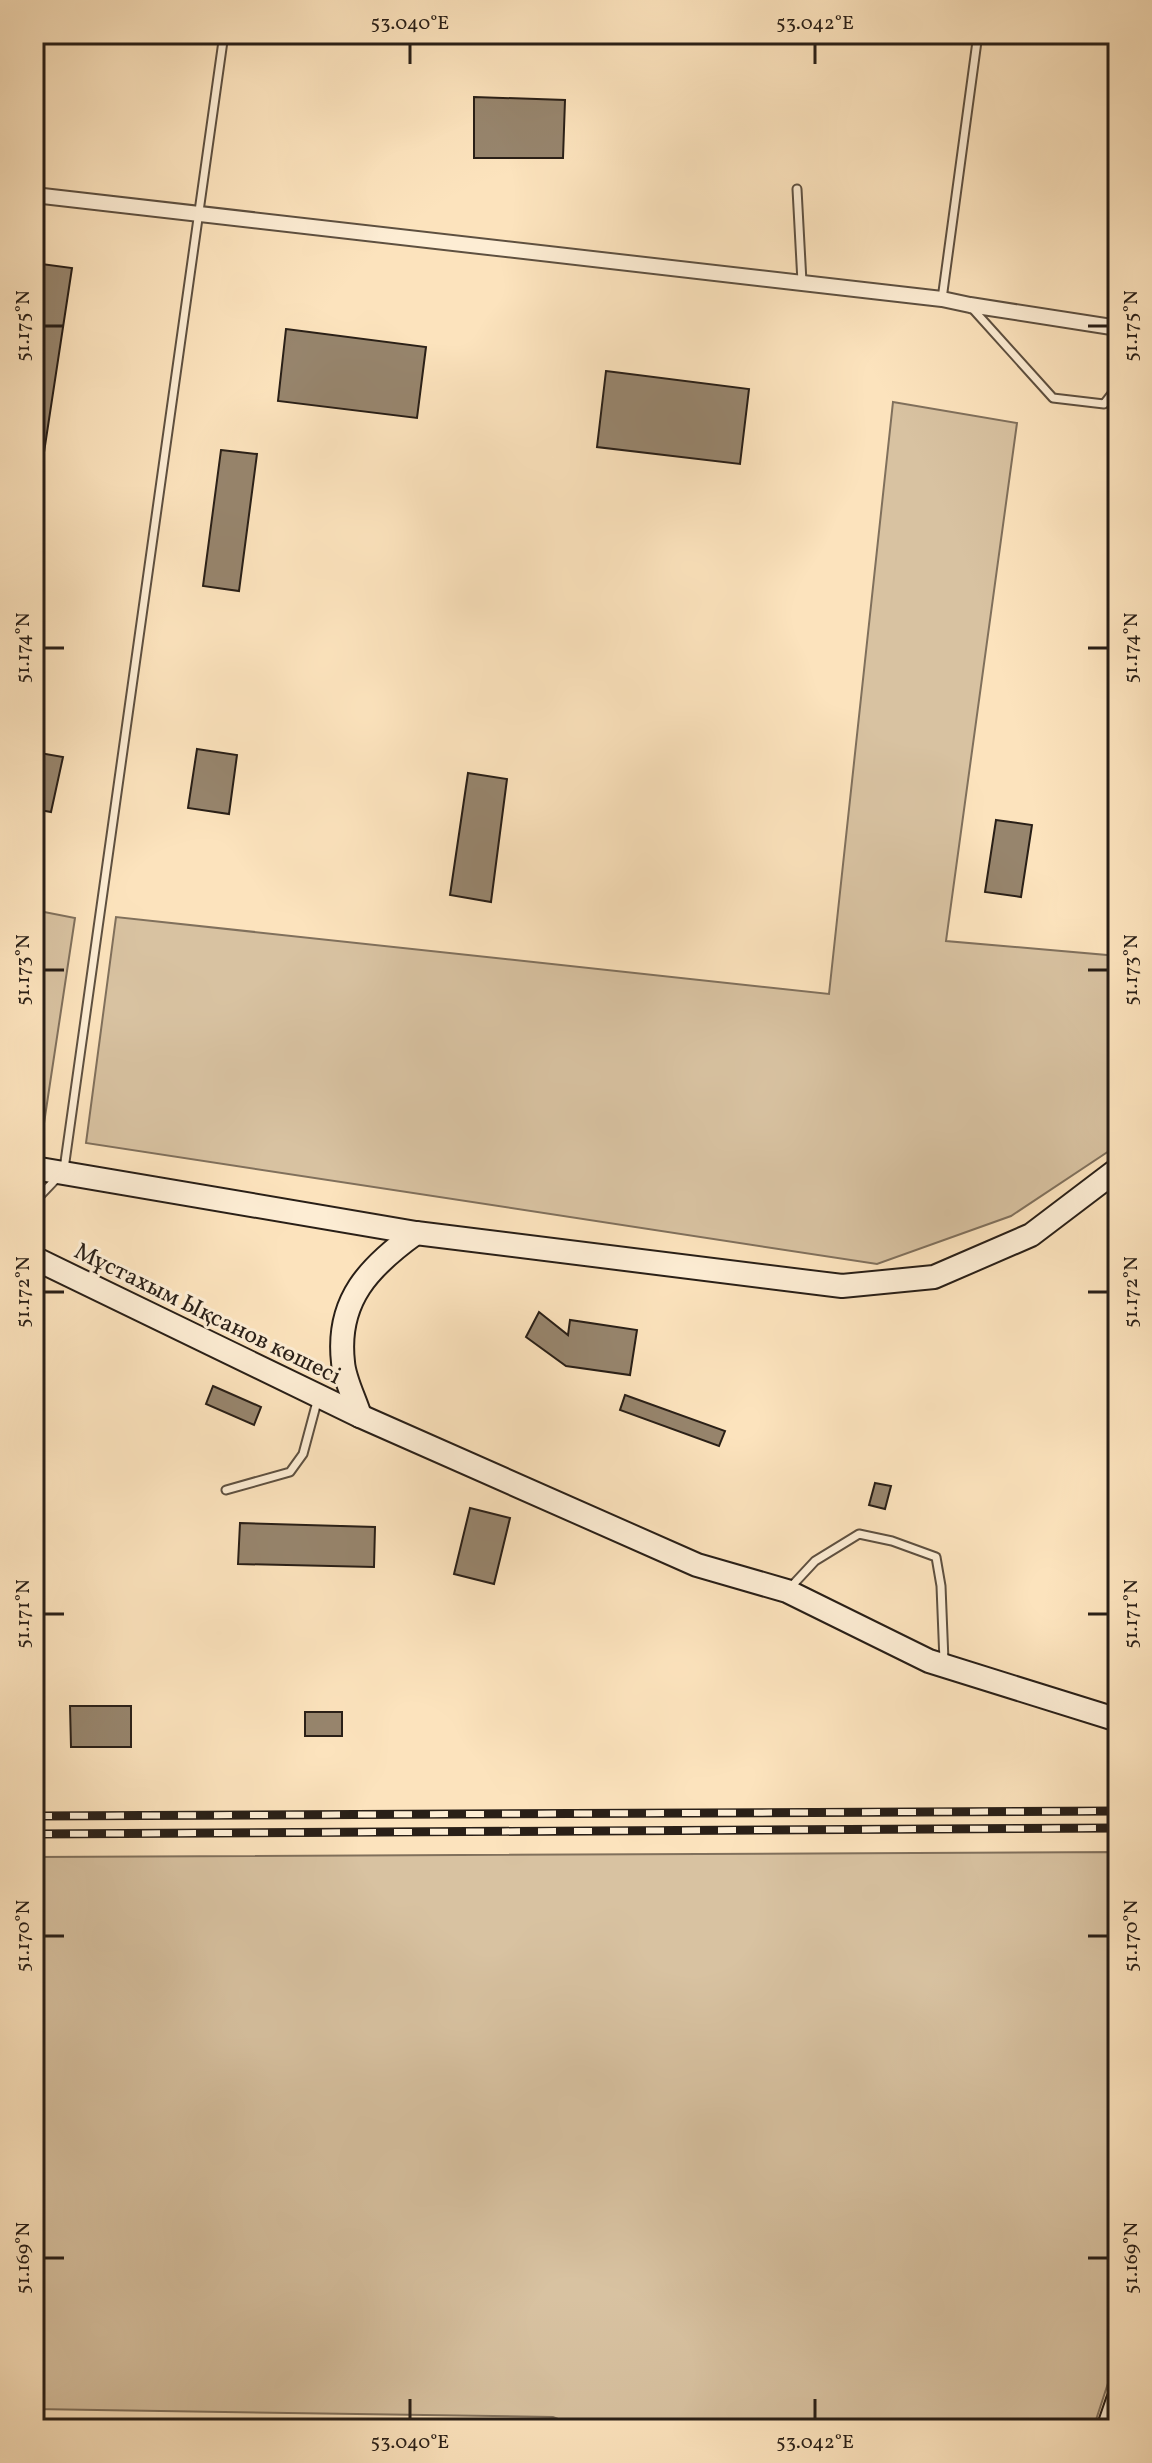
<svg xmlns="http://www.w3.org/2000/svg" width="1152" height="2463" viewBox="0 0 1152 2463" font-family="Vollkorn,serif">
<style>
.green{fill:#d8c2a1;stroke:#80705c;stroke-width:2}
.building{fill:#97856d;stroke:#291f17;stroke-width:2}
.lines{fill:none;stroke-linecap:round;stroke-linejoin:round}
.service-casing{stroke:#5e5040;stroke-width:11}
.minor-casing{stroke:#5e5040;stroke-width:18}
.secondary-casing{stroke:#291f17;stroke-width:26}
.service{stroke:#fdedd4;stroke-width:7}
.minor{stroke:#fdedd4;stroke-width:14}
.secondary{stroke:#fdedd4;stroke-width:22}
.rail-casing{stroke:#291f17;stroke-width:9}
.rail{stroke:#fdedd4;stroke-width:6;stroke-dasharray:18;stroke-linecap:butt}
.ticks{fill:none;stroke:#291f17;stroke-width:3}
.labels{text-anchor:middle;stroke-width:6;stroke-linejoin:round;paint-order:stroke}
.street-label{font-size:24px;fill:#291f17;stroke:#fdedd4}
.neatline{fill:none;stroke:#291f17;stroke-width:3}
.ticks-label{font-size:20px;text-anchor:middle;fill:#291f17}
</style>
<rect width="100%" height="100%" fill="#fce3bd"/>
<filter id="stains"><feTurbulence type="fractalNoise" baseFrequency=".0025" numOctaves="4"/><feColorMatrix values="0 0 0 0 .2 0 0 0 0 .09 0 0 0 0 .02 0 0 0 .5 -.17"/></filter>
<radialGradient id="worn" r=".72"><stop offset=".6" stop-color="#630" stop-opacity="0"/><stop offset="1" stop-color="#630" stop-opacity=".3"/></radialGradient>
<g class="green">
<path d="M893,402L1017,423L946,941L1118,956V1143L1112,1149L1011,1216L877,1264L86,1143L116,917L829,994Z"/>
<path d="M34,910L75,918L41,1143L34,1142Z"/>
<path d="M1118,1852V2344L1112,2371L1093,2429H584L553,2417L34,2409V1857Z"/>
</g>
<g class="building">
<path d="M474,97L565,100L563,158H474Z"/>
<path d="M34,263L72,268L43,459L34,458Z"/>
<path d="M286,329L426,347L417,418L278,401Z"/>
<path d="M606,371L749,389L740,464L597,447Z"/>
<path d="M221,450L257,454L239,591L203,586Z"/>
<path d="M197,749L237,755L229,814L188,808Z"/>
<path d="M34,752L63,757L51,812L34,809Z"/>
<path d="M468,773L507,779L491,902L450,895Z"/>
<path d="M996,820L1032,825L1021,897L985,892Z"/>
<path d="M539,1312L568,1335L570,1320L637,1330L630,1375L566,1366L526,1337Z"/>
<path d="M213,1386L261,1407L254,1425L206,1404Z"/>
<path d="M625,1395L725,1431L719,1446L620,1410Z"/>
<path d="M875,1483L891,1486L885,1509L869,1505Z"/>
<path d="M470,1508L510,1518L494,1584L454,1574Z"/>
<path d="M240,1523L375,1527L374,1567L238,1564Z"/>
<path d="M70,1706H131V1747H71Z"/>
<rect x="305" y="1712" width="37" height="24"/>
</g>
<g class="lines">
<defs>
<g id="service">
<path d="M797,189L802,282"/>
<path d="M942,299L978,34"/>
<path d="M971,307L1053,398L1104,404L1118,386"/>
<path d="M64,1169L224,34"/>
<path d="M34,1202L57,1178"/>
<path d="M226,1490L290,1472L303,1454L318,1398"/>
<path d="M788,1590L815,1561L859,1534L892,1541L936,1557L941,1586L944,1661"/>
</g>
<path id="minor" d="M34,195L942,299L970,305L1118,328"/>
<g id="secondary">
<path d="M34,1168L416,1233L842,1286L934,1277L1031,1235L1118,1169"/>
<path d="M34,1258L360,1416L697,1565L787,1591L929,1661L1118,1720"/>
<path d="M360,1416C355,1399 344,1379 343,1362C336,1300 370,1266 416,1233"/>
<path d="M1108,2429L1118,2400"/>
</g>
</defs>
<use href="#service" class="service-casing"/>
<use href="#minor" class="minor-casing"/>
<use href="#secondary" class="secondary-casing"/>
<use href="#service" class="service"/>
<use href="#minor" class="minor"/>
<use href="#secondary" class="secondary"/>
<defs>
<g id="rail">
<path d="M34,1816L1118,1811"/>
<path d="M34,1834L1118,1828"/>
</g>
</defs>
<use href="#rail" class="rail-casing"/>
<use href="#rail" class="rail"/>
</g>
<path class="ticks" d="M410,44V64M815,44V64M44,326H64M1088,326H1108M44,648H64M1088,648H1108M44,970H64M1088,970H1108M44,1292H64M1088,1292H1108M44,1614H64M1088,1614H1108M44,1936H64M1088,1936H1108M44,2258H64M1088,2258H1108M410,2399V2419M815,2399V2419"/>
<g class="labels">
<g class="street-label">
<text transform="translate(208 1313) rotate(26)" y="8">Мұстахым Ықсанов көшесі</text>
</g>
</g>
<rect width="1152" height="2463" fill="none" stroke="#fce3bd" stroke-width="88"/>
<rect x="44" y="44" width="1064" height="2375" class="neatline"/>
<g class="ticks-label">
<text x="410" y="29">53.040°E</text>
<text x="815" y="29">53.042°E</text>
<text transform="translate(22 326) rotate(-90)" y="7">51.175°N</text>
<text transform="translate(1130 326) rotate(-90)" y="7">51.175°N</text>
<text transform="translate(22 648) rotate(-90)" y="7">51.174°N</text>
<text transform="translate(1130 648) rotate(-90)" y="7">51.174°N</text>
<text transform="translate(22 970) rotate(-90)" y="7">51.173°N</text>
<text transform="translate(1130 970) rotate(-90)" y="7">51.173°N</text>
<text transform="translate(22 1292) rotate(-90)" y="7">51.172°N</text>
<text transform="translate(1130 1292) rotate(-90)" y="7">51.172°N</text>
<text transform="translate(22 1614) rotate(-90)" y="7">51.171°N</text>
<text transform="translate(1130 1614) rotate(-90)" y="7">51.171°N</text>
<text transform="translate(22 1936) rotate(-90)" y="7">51.170°N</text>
<text transform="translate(1130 1936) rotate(-90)" y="7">51.170°N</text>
<text transform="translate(22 2258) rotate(-90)" y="7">51.169°N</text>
<text transform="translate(1130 2258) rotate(-90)" y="7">51.169°N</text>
<text x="410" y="2448">53.040°E</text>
<text x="815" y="2448">53.042°E</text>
</g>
<rect width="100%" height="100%" filter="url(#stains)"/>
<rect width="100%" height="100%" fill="url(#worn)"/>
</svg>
